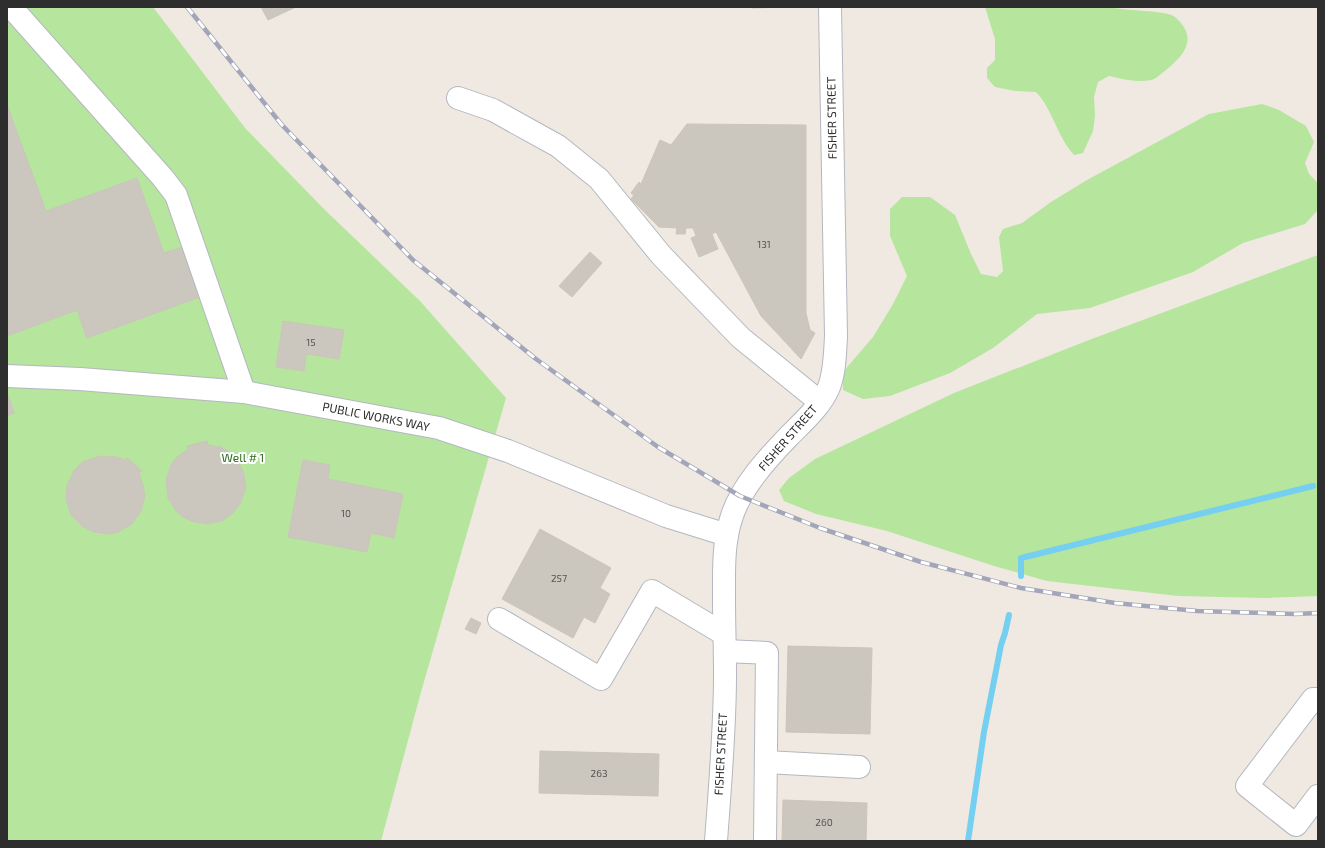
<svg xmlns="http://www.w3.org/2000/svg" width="1325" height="848" viewBox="0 0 1325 848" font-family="'Exo 2',sans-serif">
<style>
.green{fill:#b6e59e}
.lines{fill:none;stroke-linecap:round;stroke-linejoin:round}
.stream{stroke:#75cff0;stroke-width:6}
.building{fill:#cbc7bf;stroke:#cbc5ba}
.minor-casing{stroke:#b4b7c1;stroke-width:24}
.minor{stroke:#fff;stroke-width:22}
.rail-casing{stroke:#a3a6b8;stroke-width:4.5}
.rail{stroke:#fff;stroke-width:3;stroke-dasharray:9;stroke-linecap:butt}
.labels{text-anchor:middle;stroke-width:4;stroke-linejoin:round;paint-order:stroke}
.number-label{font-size:10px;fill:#555452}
.street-label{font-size:12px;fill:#2e2e2e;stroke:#fff}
.park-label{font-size:12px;fill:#2c6e1b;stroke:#fff}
</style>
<rect width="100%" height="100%" fill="#efe9e1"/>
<g class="green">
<path d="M7,7H153L245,128L325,210L420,301L506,398L421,692L381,841H7Z"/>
<path d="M985,7H1109C1123,11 1167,10 1175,17C1198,37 1186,54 1166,70C1162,73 1156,79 1151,80C1138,83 1122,79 1109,76L1098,82L1094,97L1095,116L1093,131L1083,153L1074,155C1057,136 1053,110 1036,92L1015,91L995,87L987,78V68L995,60V39Z"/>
<path d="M1262,104L1279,110L1306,126L1314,142L1305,163L1309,174L1318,183V210L1305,224L1243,243L1193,272L1090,308L1037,314L993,348L950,373L890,396L863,399L843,390V372L873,337L893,304L907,276L890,236V209L902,197H930L955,215L971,254L981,274L997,277L1003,271L999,237L1003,229L1022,223L1051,202L1087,180L1209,114Z"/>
<path d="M1318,255V596L1266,598L1178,596L1047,581L994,566L887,531L816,514L784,501L779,490L789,478L815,459L954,393L1089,340Z"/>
</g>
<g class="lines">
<g class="stream">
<path d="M1021,576V558L1313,486"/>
<path d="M968,841L984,732L1001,645L1005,633L1009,615"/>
</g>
</g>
<g class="building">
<path d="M261,7H296L268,20Z"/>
<path d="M752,7H789L752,8Z"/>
<path d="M7,105L46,211L137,178L164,253L182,247L200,297L87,338L77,310L7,336Z"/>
<path d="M687,124L806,125V313L810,330L815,333L801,359L761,316L716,232L712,234L718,249L699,257L691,238L696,236L693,228H686L685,234H676L677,228L659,227L631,199L634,195L631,193L639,182L641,184L660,140L671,145Z"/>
<path d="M590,252L602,263L572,297L559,286Z"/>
<path d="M283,321L344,330L339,359L306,354L304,371L276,367Z"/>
<path d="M7,393L14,413L7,416Z"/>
<path d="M207,441L208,445L221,447L229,452L238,461L244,474L246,487L241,502L233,513L222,521L207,524L191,521L183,517L176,511L168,498L166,480L171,465L175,459L188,449L187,446Z"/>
<path d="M101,456L117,457L124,460L127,458L142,471L139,474L143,485L145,496L141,511L132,524L118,532L109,534L94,532L82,526L71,515L66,500L67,486L74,470L84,461Z"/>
<path d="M303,460L330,465L328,479L403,494L394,538L371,533L367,552L288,537Z"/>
<path d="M540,529L611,568L600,588L610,594L595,623L584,617L573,638L502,599Z"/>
<path d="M471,618L481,623L476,634L465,629Z"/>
<path d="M788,646L872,648L870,734L786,732Z"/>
<path d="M540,751L659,754L658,796L539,793Z"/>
<path d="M783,800L867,803L866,841H782Z"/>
</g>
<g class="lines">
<defs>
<g id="minor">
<path d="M11,7L163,178L176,195L244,392"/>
<path d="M458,98L493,110L558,146L599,179L661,255L741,338L820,402"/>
<path d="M7,376L80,379L244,392L439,428L508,451L666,516L727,535"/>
<path d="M499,619L601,679L652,591L724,634"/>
<path d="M725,651L767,653L765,841"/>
<path d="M1318,699H1313L1247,786L1296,825L1318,796"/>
<path d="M766,762L859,767"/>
<path d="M716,841C720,786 725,730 725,675C725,649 724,623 724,597C724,571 723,544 731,519C740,488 767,459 789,436C802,423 822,405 829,387C835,371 835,353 836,336L830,7"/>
</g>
</defs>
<use href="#minor" class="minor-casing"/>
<use href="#minor" class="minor"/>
<defs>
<path id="rail" d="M187,7L282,125L413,260L536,359L658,447L740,496L820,528L921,562L1021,588L1115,603L1197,611L1295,614L1318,613"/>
</defs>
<use href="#rail" class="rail-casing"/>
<use href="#rail" class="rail"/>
</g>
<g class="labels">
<g class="number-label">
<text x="764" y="248">131</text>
<text x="311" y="346">15</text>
<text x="346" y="517">10</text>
<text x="559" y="582">257</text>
<text x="599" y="777">263</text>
<text x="824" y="826">260</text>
</g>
<g class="street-label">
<text transform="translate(832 118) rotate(-91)" y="4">FISHER STREET</text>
<text transform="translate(376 417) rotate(11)" y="4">PUBLIC WORKS WAY</text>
<text transform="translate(788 438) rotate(-49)" y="4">FISHER STREET</text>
<text transform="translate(721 754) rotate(-87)" y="4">FISHER STREET</text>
</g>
<g class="park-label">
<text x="243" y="462">Well # 1</text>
</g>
</g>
<rect width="1325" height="848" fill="none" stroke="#2e2e2e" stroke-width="16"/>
</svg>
